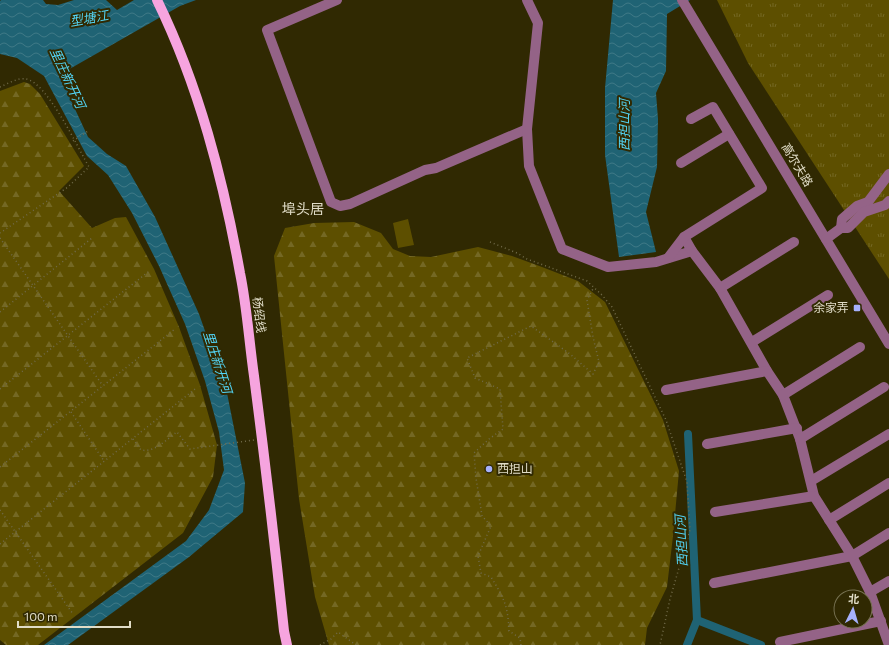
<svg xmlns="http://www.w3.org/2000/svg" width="889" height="645" viewBox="0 0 889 645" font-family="Commissioner,'Noto Sans SC',sans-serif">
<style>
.grass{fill:url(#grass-tufts)}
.forest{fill:url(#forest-firs)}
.pitch{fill:#5d4f00}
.water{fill:url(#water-waves)}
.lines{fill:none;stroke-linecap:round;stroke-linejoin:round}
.canal{stroke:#1f6374;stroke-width:8}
.path{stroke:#716b4a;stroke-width:1.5;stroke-dasharray:1 3;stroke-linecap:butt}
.minor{stroke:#946387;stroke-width:10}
.major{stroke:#f6a4df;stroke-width:10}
.poi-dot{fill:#a6b1fc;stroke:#302902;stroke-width:1.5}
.labels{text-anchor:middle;stroke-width:4;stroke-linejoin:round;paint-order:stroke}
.street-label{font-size:12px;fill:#e0dcc7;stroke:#302902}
.poi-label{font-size:12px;fill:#e0dcc7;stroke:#302902;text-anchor:end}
.water-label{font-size:13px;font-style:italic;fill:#53d3f3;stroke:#302902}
.quarter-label{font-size:14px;fill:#e0dcc7;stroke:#302902}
</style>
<defs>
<pattern id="grass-tufts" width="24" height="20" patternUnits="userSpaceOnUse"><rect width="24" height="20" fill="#5d4f00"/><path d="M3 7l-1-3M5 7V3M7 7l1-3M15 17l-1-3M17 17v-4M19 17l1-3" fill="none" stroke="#746824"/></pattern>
<pattern id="forest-firs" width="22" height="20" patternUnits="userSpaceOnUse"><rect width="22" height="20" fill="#5d4f00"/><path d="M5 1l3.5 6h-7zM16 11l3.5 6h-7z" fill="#746824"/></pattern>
<pattern id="water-waves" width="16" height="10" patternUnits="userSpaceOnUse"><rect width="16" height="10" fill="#1f6374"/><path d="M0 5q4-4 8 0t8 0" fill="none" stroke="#3f7986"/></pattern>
</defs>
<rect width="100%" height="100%" fill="#302902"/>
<path class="grass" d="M717,0H889V279L748,63Z"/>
<g class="forest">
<path d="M24,82L30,84L40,94L84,166L59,191L92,228L115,218L126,217L154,269L179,327L200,385L217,445L213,477L183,533L38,645H6L0,640V91Z"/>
<path d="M354,222L381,233L393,249L410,256L431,257L478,247L512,256L542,267L578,281L605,302L663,420L679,471L673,536L667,587L647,628L645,645H329L315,597L299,499L274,256L285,228L314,223Z"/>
</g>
<path class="pitch" d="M408,219L414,245L398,248L393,223Z"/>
<g class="water">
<path d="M1,0H43L46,4L58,5L74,0H106L117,10L134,0H196L180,6L66,71L68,94L88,137L107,154L126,166L155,217L199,314L227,393L245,483L243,512L189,557L68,645H44L186,541L209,510L224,470L219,432L205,381L185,324L159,266L132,213L108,175L87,156L44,76L17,58L0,54V1Z"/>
<path d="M613,0H690L667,14L666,71L656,93L658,119L657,167L646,212L656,252L619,257L605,155V88Z"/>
</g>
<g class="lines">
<g class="canal">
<path d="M697,620L761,645"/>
<path d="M687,645L697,620L688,434"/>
</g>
<g class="path">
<path d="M0,87C7,84 19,77 26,79C47,82 78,148 89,167L68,187L0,233"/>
<path d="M73,141L88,131"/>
<path d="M0,238L103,386"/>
<path d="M490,242L517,253L527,259L587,281L602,295L612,307L666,420L687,482L690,530L670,599L660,645"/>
<path d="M0,312L92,238"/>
<path d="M0,389L148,272"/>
<path d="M71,412L104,461"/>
<path d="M133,439L141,450C154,453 167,439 177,432L190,449L254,440"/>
<path d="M0,467L175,329"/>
<path d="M0,510L73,614"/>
<path d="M0,544L195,389"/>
<path d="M320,645L331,639L338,632L356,645"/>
<path d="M521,645L520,638L509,631C508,606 504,598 491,577L481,573L478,556L491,526L482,516L476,478L474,453L489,439L503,429L500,389L475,378L467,358L531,326L570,354L593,374L599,362L593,337L587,300L594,287"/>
</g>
<g class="minor">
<path d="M337,0L267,30L331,202L340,206L350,204L425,170L436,168L527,129"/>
<path d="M527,0L538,23L527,129L529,166L562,249L608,267L656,262L692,251"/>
<path d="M682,0L889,344"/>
<path d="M681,163L729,134"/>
<path d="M841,228L842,219L857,206L868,202L889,174"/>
<path d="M684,237L692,251L720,288L767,371L783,395L800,439L814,496L852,556L870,592L889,645"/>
<path d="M826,239L841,228H848L864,212L885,205L889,201"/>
<path d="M668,258L684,237L762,188L713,107L691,119"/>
<path d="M720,288L794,242"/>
<path d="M752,342L828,295"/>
<path d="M666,390L767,371"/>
<path d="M783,395L860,347"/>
<path d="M800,439L884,387"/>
<path d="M707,444L797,428"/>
<path d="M811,481L889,434"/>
<path d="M715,512L814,496"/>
<path d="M829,520L889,483"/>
<path d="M714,583L852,556L889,533"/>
<path d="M870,592L889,581"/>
<path d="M780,642L881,621"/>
</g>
<path class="major" d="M157,0C199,86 223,179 240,273C247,307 249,341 254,376C265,461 275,546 284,631L287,645"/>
</g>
<g class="poi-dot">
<rect x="853" y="304" width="8" height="8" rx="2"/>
<circle cx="489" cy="469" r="4"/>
</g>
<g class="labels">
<g class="street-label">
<text transform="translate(797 165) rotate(59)" y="4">高尔夫路</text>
<text transform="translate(259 315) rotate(83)" y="4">杨绍线</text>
</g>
<g class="poi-label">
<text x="849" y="312">余家弄</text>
<text x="497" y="473" text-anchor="start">西担山</text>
</g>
<g class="water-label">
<text transform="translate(89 18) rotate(-10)" y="5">型塘江</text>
<text transform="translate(68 78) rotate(65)" y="5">里庄新开河</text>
<text transform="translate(624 125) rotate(-90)" y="5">西担山河</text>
<text transform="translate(218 362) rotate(72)" y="5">里庄新开河</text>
<text transform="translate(681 541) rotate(-93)" y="5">西担山河</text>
</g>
<g class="quarter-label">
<text x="303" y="214">埠头居</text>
</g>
</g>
<g transform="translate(853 609) rotate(5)"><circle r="19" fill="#302902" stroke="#767151"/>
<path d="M0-3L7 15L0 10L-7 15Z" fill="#a6b1fc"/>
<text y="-6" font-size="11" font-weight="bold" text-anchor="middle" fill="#e0dcc7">北</text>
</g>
<path d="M18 621v6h112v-6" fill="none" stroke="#e0dcc7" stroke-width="2"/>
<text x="24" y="621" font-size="12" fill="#e0dcc7" stroke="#302902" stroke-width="3" paint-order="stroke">100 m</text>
</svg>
